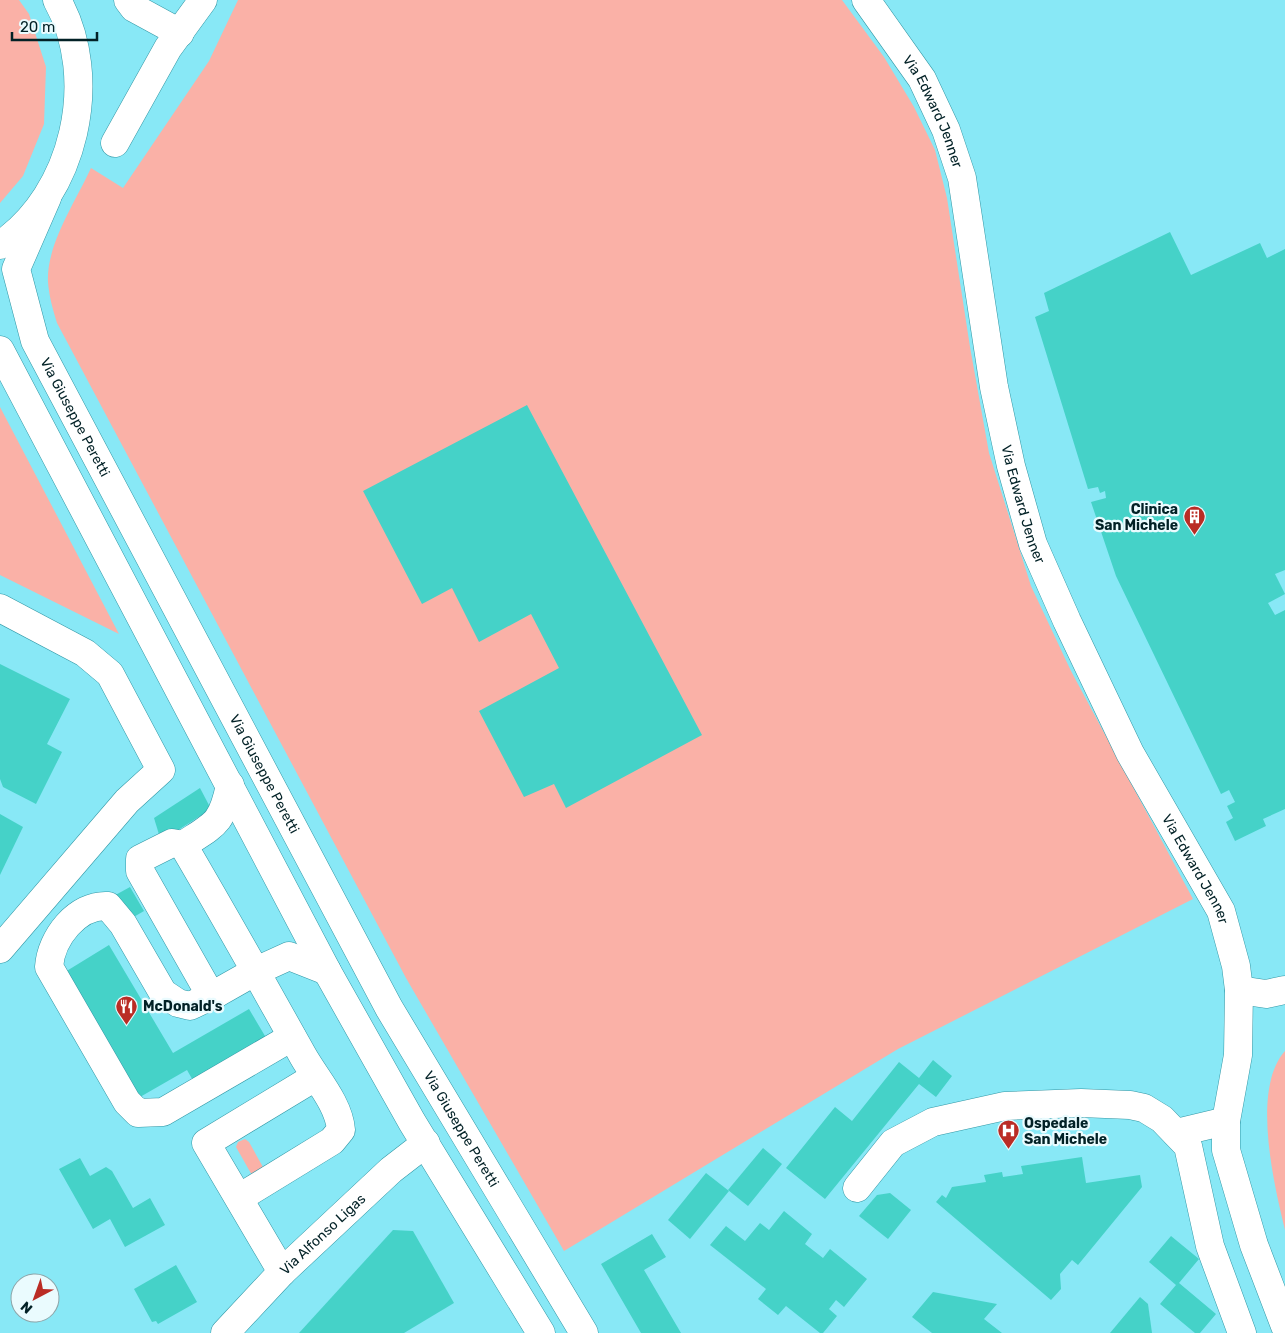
<svg xmlns="http://www.w3.org/2000/svg" width="1285" height="1333" viewBox="0 0 1285 1333" font-family="Rubik,sans-serif">
<style>
.green{fill:#fab1a7}
.building{fill:#45d2c8}
.lines{fill:none;stroke-linecap:round;stroke-linejoin:round}
.minor-casing{stroke:#3297a5;stroke-width:29}
.minor{stroke:#fff;stroke-width:28}
.labels{text-anchor:middle;stroke-width:4.5;stroke-linejoin:round;paint-order:stroke}
.street-label{font-size:14px;fill:#022126;stroke:#eafbfe}
.poi-label{font-size:14px;font-weight:bold;fill:#022126;stroke:#eafbfe;text-anchor:start}
</style>
<rect width="100%" height="100%" fill="#88e8f6"/>
<g class="green">
<path d="M0,0H19L29,14L46,67L44,124L23,176L0,203Z"/>
<path d="M238,0H842L884,57L914,107L935,150L947,198L970,347L989,453L1031,586L1071,671L1193,899L898,1049L564,1251L406,978L57,323C53,310 49,296 48,282C46,245 76,201 91,168L123,188L209,61Z"/>
<path d="M0,407L119,634L0,575Z"/>
<path d="M1285,1051V1230C1274,1184 1251,1089 1285,1051Z"/>
<path d="M245,1139L249,1142L264,1169L253,1177L236,1147L238,1142Z"/>
</g>
<g class="building">
<path d="M1170,232L1191,275L1260,243L1267,258L1285,249V570L1275,574L1285,594L1268,603L1275,615L1285,610V809L1263,819L1266,826L1235,841L1226,822L1233,818L1227,806L1235,802L1229,790L1221,794L1116,576L1091,502L1106,498L1105,491L1100,493L1098,487L1088,489L1035,317L1049,311L1044,293Z"/>
<path d="M527,405L702,735L566,808L554,784L524,797L479,711L559,668L531,614L479,642L452,588L422,604L363,491Z"/>
<path d="M0,664L70,699L47,744L62,752L36,804L3,787L0,779Z"/>
<path d="M200,788L211,809L161,841L154,818Z"/>
<path d="M0,814L23,827L0,875Z"/>
<path d="M130,887L144,911L125,922L110,898Z"/>
<path d="M109,945L173,1053L249,1009L268,1041L195,1084L187,1070L140,1097L65,972Z"/>
<path d="M933,1060L952,1076L936,1097L919,1084L825,1199L786,1168L835,1107L852,1121L899,1062L919,1078Z"/>
<path d="M763,1148L782,1164L748,1206L728,1190Z"/>
<path d="M1082,1157L1086,1183L1140,1175L1142,1187L1078,1265L1072,1260L1060,1274L1061,1289L1051,1300L936,1202L942,1195L946,1198L952,1187L986,1182L984,1175L1002,1172L1003,1177L1023,1174L1021,1166Z"/>
<path d="M80,1158L90,1176L106,1167L112,1171L133,1208L150,1198L165,1225L125,1247L110,1219L93,1229L59,1169Z"/>
<path d="M706,1173L729,1191L690,1239L668,1220Z"/>
<path d="M890,1193L911,1210L888,1239L859,1216L877,1195Z"/>
<path d="M784,1211L812,1234L805,1244L823,1258L830,1249L867,1279L844,1307L836,1300L829,1309L837,1316L823,1333H820L786,1306L778,1315L758,1299L766,1289L710,1245L726,1226L745,1241L760,1223L769,1230Z"/>
<path d="M393,1230L413,1231L454,1303L404,1333H299Z"/>
<path d="M652,1234L666,1257L644,1270L681,1333H641L601,1264Z"/>
<path d="M1171,1236L1199,1259L1179,1283L1216,1314L1200,1333H1195L1160,1304L1176,1285L1149,1262Z"/>
<path d="M176,1265L197,1302L158,1324L156,1321L152,1322L134,1289Z"/>
<path d="M933,1292L997,1304L984,1319L1002,1333H932L912,1317Z"/>
<path d="M1140,1297L1148,1304L1152,1333H1110Z"/>
</g>
<g class="lines">
<defs>
<g id="minor">
<path d="M128,0L134,8L180,33"/>
<path id="s1" d="M866,0L922,79L946,130L962,178L994,387L1011,466L1033,544L1067,621L1130,753L1221,911L1236,966L1239,990L1238,1055L1226,1121V1150L1254,1245L1285,1326"/>
<path d="M115,143L168,48L203,0"/>
<path id="s2" d="M47,198L16,269L35,341L389,1008L584,1333"/>
<path d="M0,245C75,195 101,78 57,0"/>
<path d="M0,350L327,971L412,1122L541,1333"/>
<path d="M0,608L85,653L110,674L161,770L127,801L0,949"/>
<path d="M183,845C215,824 222,824 230,785"/>
<path d="M1239,990L1266,994L1285,990"/>
<path d="M217,993L190,1006L178,1003L163,993L123,924L108,906C77,904 51,938 49,967L127,1102L138,1113L163,1112L292,1037"/>
<path d="M1176,1133L1226,1121"/>
<path d="M857,1188L893,1143L933,1122L1005,1106L1081,1103L1130,1105L1144,1108L1162,1119L1188,1146L1210,1246L1242,1333"/>
<path d="M239,1198L332,1141L341,1130C339,1104 316,1079 303,1056C264,986 224,915 183,845L172,843L140,859V871L207,989L217,993L256,971L289,956L327,971"/>
<path d="M282,1272L206,1143L315,1077"/>
<path id="s3" d="M225,1333L282,1272L391,1170L426,1143"/>
</g>
</defs>
<use href="#minor" class="minor-casing"/>
<use href="#minor" class="minor"/>
</g>
<defs>
<symbol id="building-pin" viewBox="-11 -11 22 30"><path d="M0 17L-7.5 6A9.5 9.5 0 1 1 7.5 6Z" fill="#ba2c25" stroke="#eafbfe"/><path d="M-4-6H4V6H1V3H-1V6H-4ZM-2.5-4.3h1.7v1.8h-1.7ZM.8-4.3h1.7v1.8H.8ZM-2.5-1h1.7V.8h-1.7ZM.8-1h1.7V.8H.8Z" fill="#fff"/></symbol>
<symbol id="restaurant-pin" viewBox="-11 -11 22 30"><path d="M0 17L-7.5 6A9.5 9.5 0 1 1 7.5 6Z" fill="#ba2c25" stroke="#eafbfe"/><path d="M-5-6h1v4h1v-4h1v4h1v-4h1v5L-1.5 .5V6h-2V.5L-5-1ZM5-6V6H3V1.5H1.5Q1.5-4 5-6Z" fill="#fff"/></symbol>
<symbol id="hospital-pin" viewBox="-11 -11 22 30"><path d="M0 17L-7.5 6A9.5 9.5 0 1 1 7.5 6Z" fill="#ba2c25" stroke="#eafbfe"/><path d="M-5-5h3v3.5h4V-5h3V5h-3V1.5h-4V5h-3Z" fill="#fff"/></symbol>
</defs>
<g fill-rule="evenodd">
<use href="#building-pin" x="1182" y="504" width="25" height="34"/>
<use href="#restaurant-pin" x="114" y="994" width="25" height="34"/>
<use href="#hospital-pin" x="996" y="1118" width="25" height="34"/>
</g>
<g class="labels">
<g class="street-label">
<text dy="5" stroke="none"><textPath href="#s1" startOffset="131">Via Edward Jenner</textPath></text>
<text dy="5" stroke="none"><textPath href="#s2" startOffset="238">Via Giuseppe Peretti</textPath></text>
<text dy="5" stroke="none"><textPath href="#s1" startOffset="536">Via Edward Jenner</textPath></text>
<text dy="5" stroke="none"><textPath href="#s2" startOffset="642">Via Giuseppe Peretti</textPath></text>
<text dy="5" stroke="none"><textPath href="#s1" startOffset="941">Via Edward Jenner</textPath></text>
<text dy="5" stroke="none"><textPath href="#s2" startOffset="1048">Via Giuseppe Peretti</textPath></text>
<text dy="5" stroke="none"><textPath href="#s3" startOffset="139">Via Alfonso Ligas</textPath></text>
</g>
<g class="poi-label">
<text x="1178" y="514" text-anchor="end">Clinica<tspan x="1178" dy="16">San Michele</tspan></text>
<text x="143" y="1011">McDonald's</text>
<text x="1024" y="1128">Ospedale<tspan x="1024" dy="16">San Michele</tspan></text>
</g>
</g>
<g transform="translate(35 1298) rotate(221)"><circle r="24" fill="#eafbfe" stroke="#8da4a8"/>
<path d="M0-4L9 19L0 12L-9 19Z" fill="#ba2c25"/>
<text y="-8" font-size="14" font-weight="bold" text-anchor="middle" fill="#022126">N</text>
</g>
<path d="M12 32v8h85v-8" fill="none" stroke="#022126" stroke-width="2.5"/>
<text x="20" y="32" font-size="15" fill="#022126" stroke="#eafbfe" stroke-width="4" paint-order="stroke">20 m</text>
</svg>
